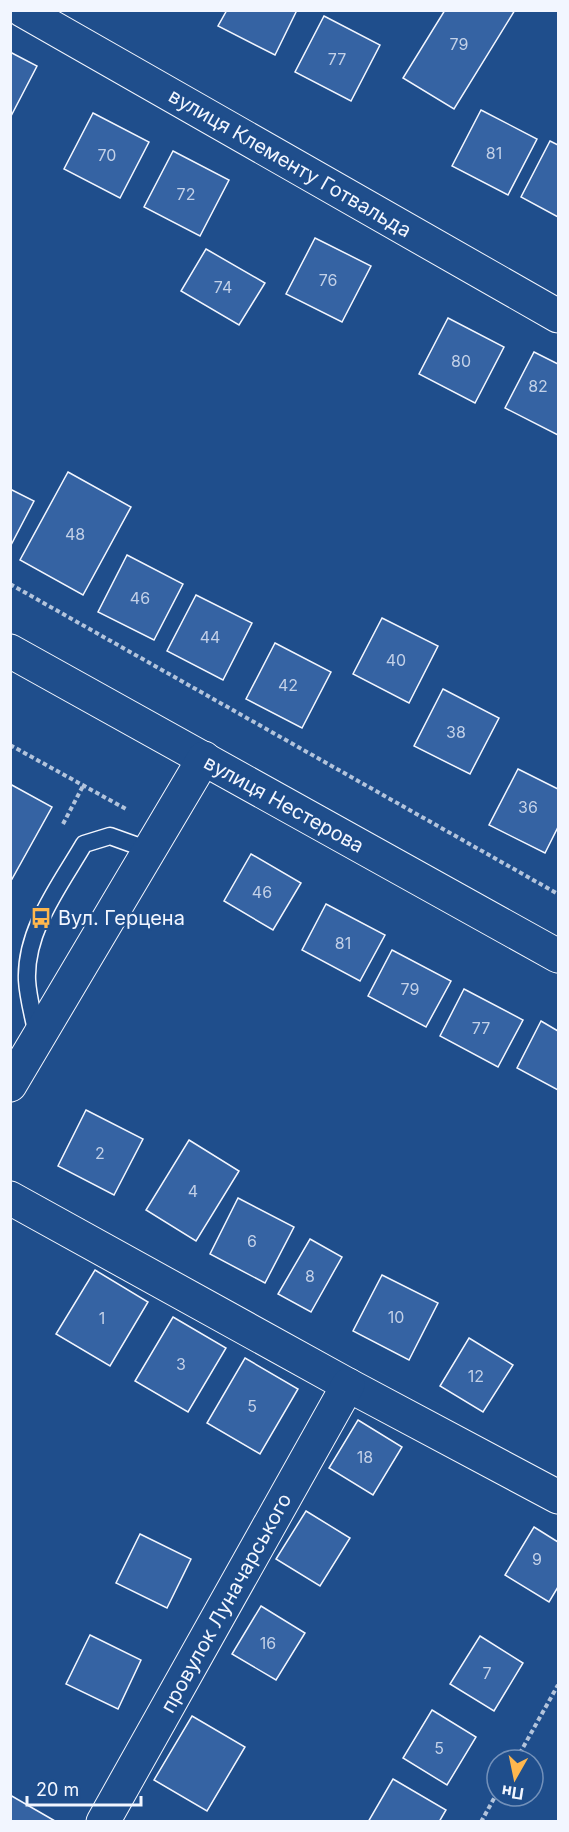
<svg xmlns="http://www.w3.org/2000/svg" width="569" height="1832" viewBox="0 0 569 1832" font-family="Inter,sans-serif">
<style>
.building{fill:#3563a3;stroke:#f2f6ff;stroke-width:1.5}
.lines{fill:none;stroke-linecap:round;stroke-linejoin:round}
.service-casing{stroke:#f2f6ff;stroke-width:19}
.minor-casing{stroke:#f2f6ff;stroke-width:35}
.path{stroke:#b3c4dc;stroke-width:4;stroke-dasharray:4.5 3;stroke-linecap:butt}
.service{stroke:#1f4e8c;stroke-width:16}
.minor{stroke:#1f4e8c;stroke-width:33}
.labels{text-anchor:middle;stroke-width:4.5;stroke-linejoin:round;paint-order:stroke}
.number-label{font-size:16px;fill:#c3d1e8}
.street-label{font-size:20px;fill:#f2f6ff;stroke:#1f4e8c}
.poi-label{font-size:20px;fill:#f2f6ff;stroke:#1f4e8c;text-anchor:start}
</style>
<rect width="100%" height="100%" fill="#1f4e8c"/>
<g class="building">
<path d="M227,10H297L275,55L218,26Z"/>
<path d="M445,10H515L454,109L403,78Z"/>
<path d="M324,16L380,45L351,101L295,72Z"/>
<path d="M10,52L37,66L10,118Z"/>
<path d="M481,110L537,139L508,195L452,166Z"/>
<path d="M93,113L149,142L120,198L64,169Z"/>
<path d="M550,141L558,145V217L521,197Z"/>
<path d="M173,151L229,180L200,236L144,207Z"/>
<path d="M315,238L371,266L342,322L286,294Z"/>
<path d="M206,249L265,283L239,325L181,291Z"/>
<path d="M448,318L504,347L475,403L419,374Z"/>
<path d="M534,352L558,364V435L505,408Z"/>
<path d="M68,472L131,507L83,595L20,560Z"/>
<path d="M10,489L34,501L10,547Z"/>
<path d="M127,555L183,584L154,640L98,612Z"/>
<path d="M196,595L252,623L223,680L167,651Z"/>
<path d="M382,618L438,646L409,703L353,674Z"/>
<path d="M275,643L331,672L302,728L246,699Z"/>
<path d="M443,689L499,718L470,774L414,746Z"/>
<path d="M518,769L558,789V827L545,853L489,825Z"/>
<path d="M10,784L52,807L12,879L10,878Z"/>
<path d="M251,854L301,883L273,930L224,901Z"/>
<path d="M326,904L385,935L360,981L302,950Z"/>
<path d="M392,950L451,981L426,1027L368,996Z"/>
<path d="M464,989L523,1020L498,1067L440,1036Z"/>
<path d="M541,1021L558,1031V1090L517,1068Z"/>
<path d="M86,1110L143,1139L114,1195L58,1166Z"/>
<path d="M189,1140L239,1171L196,1241L146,1210Z"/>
<path d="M238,1198L294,1227L265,1283L210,1254Z"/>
<path d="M310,1239L342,1257L311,1312L278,1294Z"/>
<path d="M95,1270L148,1302L110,1366L56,1334Z"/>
<path d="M382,1275L438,1303L409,1360L353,1331Z"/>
<path d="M173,1317L226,1348L188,1412L135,1381Z"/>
<path d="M469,1338L513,1365L483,1412L440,1386Z"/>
<path d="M245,1358L298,1389L260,1454L207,1423Z"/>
<path d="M358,1420L402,1447L373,1495L329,1468Z"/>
<path d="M306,1511L350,1538L320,1586L276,1559Z"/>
<path d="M534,1527L558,1542V1587L549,1602L505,1575Z"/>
<path d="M140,1534L191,1559L167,1608L116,1583Z"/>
<path d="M261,1606L305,1633L276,1680L232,1654Z"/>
<path d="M90,1635L141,1660L118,1709L66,1684Z"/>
<path d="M480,1636L523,1663L494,1711L450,1684Z"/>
<path d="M432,1710L476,1737L447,1785L403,1758Z"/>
<path d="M192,1716L245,1747L207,1811L154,1780Z"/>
<path d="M393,1779L446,1810L439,1822H368Z"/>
<path d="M10,1795L55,1821V1822H10Z"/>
</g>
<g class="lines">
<defs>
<path id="service" d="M37,1036C34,1018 28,999 27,980C25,930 60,885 84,844L110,836L149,850"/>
<g id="minor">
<path d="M22,10L558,316"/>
<path d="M10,651L558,956"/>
<path d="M10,1085L204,758"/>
<path d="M10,1198L348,1385L558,1497"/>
<path d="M103,1822L348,1385"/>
</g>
</defs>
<use href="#service" class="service-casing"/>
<use href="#minor" class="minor-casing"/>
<g class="path">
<path d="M10,584L558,894"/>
<path d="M10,745L126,809"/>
<path d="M63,824L84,784"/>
<path d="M516,1760L558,1685"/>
<path d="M481,1822L497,1793"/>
</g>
<use href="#service" class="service"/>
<use href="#minor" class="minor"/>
</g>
<defs>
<symbol id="bus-bare" viewBox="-9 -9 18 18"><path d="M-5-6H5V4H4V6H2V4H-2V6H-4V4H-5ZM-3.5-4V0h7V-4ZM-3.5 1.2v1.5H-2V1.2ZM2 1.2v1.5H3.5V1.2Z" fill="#ffb74d" stroke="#1f4e8c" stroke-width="2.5" paint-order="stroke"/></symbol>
</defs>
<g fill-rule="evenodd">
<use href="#bus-bare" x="26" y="903" width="30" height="30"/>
</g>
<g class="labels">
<g class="number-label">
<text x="459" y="50">79</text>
<text x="337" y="65">77</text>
<text x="494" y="159">81</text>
<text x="107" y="161">70</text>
<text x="186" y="200">72</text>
<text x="328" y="286">76</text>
<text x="223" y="293">74</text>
<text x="461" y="367">80</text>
<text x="538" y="392">82</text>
<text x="75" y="540">48</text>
<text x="140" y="604">46</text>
<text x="210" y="643">44</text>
<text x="396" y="666">40</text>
<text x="288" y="691">42</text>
<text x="456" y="738">38</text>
<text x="528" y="813">36</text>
<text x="262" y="898">46</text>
<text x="343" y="949">81</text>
<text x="410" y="995">79</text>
<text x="481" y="1034">77</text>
<text x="100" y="1159">2</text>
<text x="193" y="1197">4</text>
<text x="252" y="1247">6</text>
<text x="310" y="1282">8</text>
<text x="396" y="1323">10</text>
<text x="102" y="1324">1</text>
<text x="181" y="1370">3</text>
<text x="476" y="1382">12</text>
<text x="252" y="1412">5</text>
<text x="365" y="1463">18</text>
<text x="537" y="1565">9</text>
<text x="268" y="1649">16</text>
<text x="487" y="1679">7</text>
<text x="439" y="1754">5</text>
</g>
<g class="street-label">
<text transform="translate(290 163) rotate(30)" y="7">вулиця Клементу Готвальда</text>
<text transform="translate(284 804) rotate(29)" y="7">вулиця Нестерова</text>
<text transform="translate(226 1603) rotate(-61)" y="7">провулок Луначарського</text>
</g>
<g class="poi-label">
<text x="58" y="925">Вул. Герцена</text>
</g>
</g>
<rect width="569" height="1832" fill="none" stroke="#f2f6ff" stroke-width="24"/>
<g transform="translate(515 1778) rotate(189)"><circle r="28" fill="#1f4e8c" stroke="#7391ba" stroke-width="1.5"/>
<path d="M0-4.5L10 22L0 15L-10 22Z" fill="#ffb74d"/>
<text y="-9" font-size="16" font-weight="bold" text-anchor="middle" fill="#f2f6ff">Пн</text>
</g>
<path d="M27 1796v9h114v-9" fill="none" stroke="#f2f6ff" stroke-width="3"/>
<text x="36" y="1796" font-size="18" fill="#f2f6ff" stroke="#1f4e8c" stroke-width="4.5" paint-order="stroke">20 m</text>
</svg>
